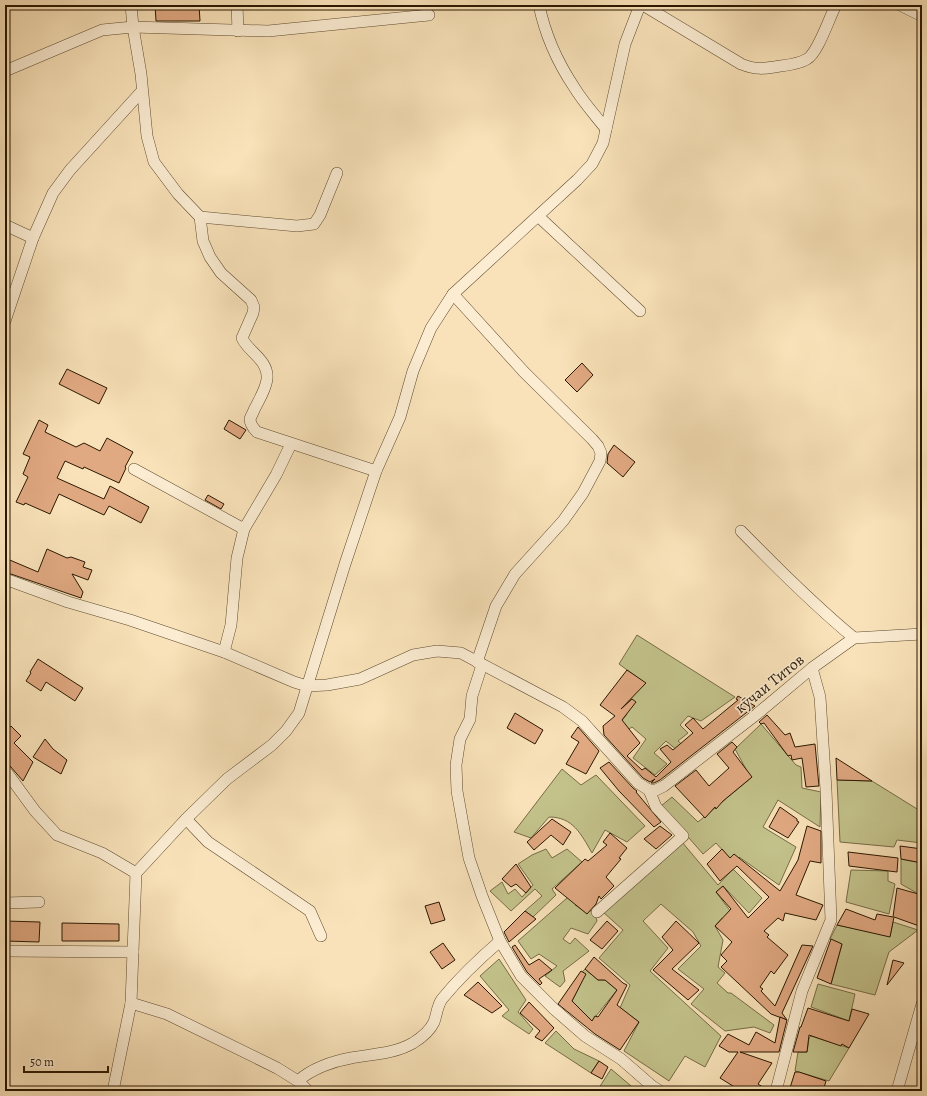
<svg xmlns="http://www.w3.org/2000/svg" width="927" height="1096" viewBox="0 0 927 1096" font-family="Alegreya,serif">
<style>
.green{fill:#c3c28b;stroke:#766c46}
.building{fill:#e1a982;stroke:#291700}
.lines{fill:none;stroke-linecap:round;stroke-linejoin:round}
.minor-casing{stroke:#5d4a2e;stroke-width:12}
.minor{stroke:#fbecd2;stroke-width:11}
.labels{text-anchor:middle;stroke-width:3;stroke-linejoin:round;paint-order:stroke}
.street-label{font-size:16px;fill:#291700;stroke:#fbecd2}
</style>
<rect width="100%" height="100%" fill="#f9e2b9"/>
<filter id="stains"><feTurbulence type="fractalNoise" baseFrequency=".005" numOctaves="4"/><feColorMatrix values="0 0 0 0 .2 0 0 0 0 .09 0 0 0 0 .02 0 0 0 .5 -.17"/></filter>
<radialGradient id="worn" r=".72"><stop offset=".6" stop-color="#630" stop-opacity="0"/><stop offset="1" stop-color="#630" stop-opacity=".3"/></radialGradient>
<g class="green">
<path d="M637,635L735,697L701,721L688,716L680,725L688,733L678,741L684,746L678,751L666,741L654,753L667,764L655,775L633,758L646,739L632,727L623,733L617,727L627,714L621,709L645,683L619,664Z"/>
<path d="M761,724L796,765L801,767L802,788L821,792L820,827L778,800L763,827L796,847L779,885L739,857L734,863L716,843L703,854L661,806L672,797L698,822L751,778L735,749Z"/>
<path d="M562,769L581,785L596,775L645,826L627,842L605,830L592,853C581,834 573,817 549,817L531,838L514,832Z"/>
<path d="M837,780L872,781L922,812V843L897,840L894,847L840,842Z"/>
<path d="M682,842L718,885L733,869L762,898L749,913L723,886L716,892L740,924L734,931L722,918L715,926L723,940L718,967L725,973L717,983L728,993H731L774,1025L770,1033L754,1027L725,1031L691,1004L704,989L678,969L701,946L693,932L661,904L643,921L668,948L650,971L721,1036L705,1067L685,1056L669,1081L624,1051L639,1022L620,1008L630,985L599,958L623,930L603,912Z"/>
<path d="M546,849L552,858L567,849L582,862L552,889L556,895L533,917L525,911L542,896L535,889L511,911L490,891L502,882L508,894L515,889L522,897L533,885L518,864L532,855Z"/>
<path d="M901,859L922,863V896L901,884Z"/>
<path d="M851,870L888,871V881L895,884L889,914L846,902Z"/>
<path d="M594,873L584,898L575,905L587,913L594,909L597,921L588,934L571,928L563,939L570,944L575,938L589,951L563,971L565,981L560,987L545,976L557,966L539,954L531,959L518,941L567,898Z"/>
<path d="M893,922L918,930L889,952L875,995L831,984L842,944L830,939L837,925L890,936Z"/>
<path d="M499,959L526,1000L518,1012L533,1029L529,1034L502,1016L509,1010L480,976Z"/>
<path d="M585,969L598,980H605L617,990L592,1021L572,1001L580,985L575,980Z"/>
<path d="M818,984L855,994L849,1021L811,1007Z"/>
<path d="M556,1031L574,1049L599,1061L591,1073L545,1043Z"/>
<path d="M811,1036L849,1048L829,1081L795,1071L798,1052H807L809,1038Z"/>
<path d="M611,1069L637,1091H597Z"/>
</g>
<g class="building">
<path d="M155,5H199L200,21H156Z"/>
<path d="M582,363L593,375L577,392L565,380Z"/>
<path d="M67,369L107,388L99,404L59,384Z"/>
<path d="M39,420L48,425L45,432L76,447L84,443L100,451L107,438L133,452L125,467L126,468L119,483L84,467L83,469L65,461L57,478L104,499L110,486L149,507L141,523L109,506L104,515L59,494L50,514L25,503L24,505L16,502L28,477L23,474L30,457L23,454Z"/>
<path d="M229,420L246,430L240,439L224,429Z"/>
<path d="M614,445L635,462L623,477L607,463L608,454Z"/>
<path d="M208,495L224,504L221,509L205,500Z"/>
<path d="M47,549L67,558L71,557L85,562L83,567L92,570L88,580L72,574L83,592L81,598L5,572V558L38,572Z"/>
<path d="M38,659L83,688L75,701L46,682L41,691L26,681L31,673L30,672Z"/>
<path d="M627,670L646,683L621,709L632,699L636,702L622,720L640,743L627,756L642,770L645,768L656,777L671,762L660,749L667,745L673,750L693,733L685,725L693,718L703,729L738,700L736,699L738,696L755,706L660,780L654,783H651L655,779L650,782L643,778L604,735L603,726L615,716L600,705Z"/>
<path d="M515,713L543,730L535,744L507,728Z"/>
<path d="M767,715L785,735L790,733L795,747L815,744L819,786L806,787L802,758L792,760L791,755L788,756L764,723L761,724L759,722Z"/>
<path d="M11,726L21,736L14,743L33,762L23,781L10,766L5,763V732Z"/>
<path d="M578,727L599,751L586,774L566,764L579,742L571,737Z"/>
<path d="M45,739L53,749L67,760L61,774L33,757Z"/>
<path d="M732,742L737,747L733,752L752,777L723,801L716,809L715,807L705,818L675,786L696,770L709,786L729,768L717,754Z"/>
<path d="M836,758L872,781L837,780Z"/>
<path d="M609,762L633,788L637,791L636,792L661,822L654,827L619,791L600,768Z"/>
<path d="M780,807L797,819V821L799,822L788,838L769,827Z"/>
<path d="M552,819L571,832L563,845L551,835L534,850L527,842Z"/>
<path d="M660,826L672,835L656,849L644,839Z"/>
<path d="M807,826L821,831V863L810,861L796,895L823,905L816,920L785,913L783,921L778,918L764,931L769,935L767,937L788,955L774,974L771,971L760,987L763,989L761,991L775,1006L802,945L813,946L782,1013L787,1020L771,1014L721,967L727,961L721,955L732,942L715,926L731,909L716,892L723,886L748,918L769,897L737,866L720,881L707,864L722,849L730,858L734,854L780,891L798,860Z"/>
<path d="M610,833L627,848L619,858L621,859L606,877L614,886L601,899L599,896L596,904L587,914L555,888L585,859L588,861L607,845L603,842Z"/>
<path d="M900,846L922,849V863L901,859Z"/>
<path d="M848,852L898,858L897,872L849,866Z"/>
<path d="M516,864L531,887L526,893L516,884L511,887L502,879Z"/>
<path d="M897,888L922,895V927L894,917L890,937L837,925L846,909L875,920L877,914L893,917Z"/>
<path d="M439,902L445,920L431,924L425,906Z"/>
<path d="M525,911L536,919L509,942L504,932Z"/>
<path d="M5,921L40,922L39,942L5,941Z"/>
<path d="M607,921L618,931L602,949L590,940Z"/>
<path d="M676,921L699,943L672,969L699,990L688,1000L653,970L673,950L662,937Z"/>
<path d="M62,923L119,924V941H62Z"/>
<path d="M831,939L842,944L831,984L817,978Z"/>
<path d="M443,943L455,960L442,969L430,952Z"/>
<path d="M515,945L529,965L539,959L552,970L539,979L542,983L540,985L527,972L512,947Z"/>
<path d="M594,957L623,983L627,985L617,1005L639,1022L620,1050L595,1034L558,1004L581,971L586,974L572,1001L592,1021L595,1016L598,1017L617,990L605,980H598L585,969Z"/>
<path d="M893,960L904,963L887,985Z"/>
<path d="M478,982L502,1006L492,1013L464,995Z"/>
<path d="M529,1002L554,1028L542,1041L535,1037L540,1031L520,1013Z"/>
<path d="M808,1008L849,1021L852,1009L869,1014L849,1048L842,1044L841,1046L809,1035L807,1052H793L800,1027H801Z"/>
<path d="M780,1017L787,1020L779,1052H740L772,1063L758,1084L769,1091H741L720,1078L738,1052H729L719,1046L728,1034L749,1045L756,1032L775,1043Z"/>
<path d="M599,1061L608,1067L602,1079L591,1073Z"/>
<path d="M795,1072H799L826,1081L823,1091H789Z"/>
</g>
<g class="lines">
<defs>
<g id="minor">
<path d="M131,5L133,27L141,74L147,136L154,162L178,194L200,217L203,241L210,257L221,273L251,300L254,307L253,313L242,338C248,352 269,360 267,379C266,389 259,400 254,410C253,413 251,416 250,419C250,424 253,428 257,432L376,471"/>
<path d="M237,5L238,31"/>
<path d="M539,5C545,34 558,63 574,87C583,102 595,115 606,129"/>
<path d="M643,5L741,64C756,70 764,69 780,66C789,65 799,64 807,59C818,53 829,18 836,5"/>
<path d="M900,5L922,16"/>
<path d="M5,71L102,30L133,27L268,31L429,15"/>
<path d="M538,216L640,311"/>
<path d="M200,217L297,226L314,224L320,215L337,173"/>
<path d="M5,225L33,238L53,193L70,170L142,91"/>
<path d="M453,294L524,372L592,439L598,446L601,453L600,461L583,493L563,521L515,574L496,606L477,662"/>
<path d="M5,321L33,238"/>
<path d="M134,469L244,529"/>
<path d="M741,531C778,569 814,605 854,638"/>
<path d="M5,579L68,602L130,620L224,652L294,682L307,686L327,685L360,679L413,655L437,651L461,653L563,707L582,721L638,783L649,790L656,807L683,836L597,912"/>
<path d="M224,652L231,625L237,558L244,529L276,475L291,444"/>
<path d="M482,665L472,696L470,719L460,739L456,765L457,791L469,858L482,896L500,941L521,976L554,1009L585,1036L621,1059L652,1086L660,1091"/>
<path d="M5,770L35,811L57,835L102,853L136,873"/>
<path d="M649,790H656L664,786L757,714L812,668L854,638L922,634"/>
<path d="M186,819L208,842L310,911L321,936"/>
<path d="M5,903L39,902"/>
<path d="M5,951L133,952"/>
<path d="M131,1003L167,1014L277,1068L298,1081L308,1091"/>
<path d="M298,1081C311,1069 333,1061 351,1058C372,1054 394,1054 413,1043C421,1038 430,1031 434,1022C437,1014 437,1006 442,999C460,977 479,959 500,941"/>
<path d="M113,1091L131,1003L136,873L186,819L227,779L272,745L286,731L299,713L345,564L376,471L400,417L413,371L431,328L453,294L577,180L592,164L603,143L625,44L640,5"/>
<path d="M776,1091L802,991L831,920L826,790L820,697L812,668"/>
<path d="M897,1091L922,1004"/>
</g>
</defs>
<use href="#minor" class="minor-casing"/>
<use href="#minor" class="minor"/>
</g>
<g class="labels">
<g class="street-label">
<text transform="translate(769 683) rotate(-39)" y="6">кӯчаи Титов</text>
</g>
</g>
<rect width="927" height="1096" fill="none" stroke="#f9e2b9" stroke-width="20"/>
<rect x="6" y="6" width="915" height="1084" fill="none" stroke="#291700" stroke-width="2"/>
<rect x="10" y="10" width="907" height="1076" fill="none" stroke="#291700"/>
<path d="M24 1066v6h84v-6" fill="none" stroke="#291700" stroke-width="2"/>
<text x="30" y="1066" font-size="12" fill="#291700" stroke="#fbecd2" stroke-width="3" paint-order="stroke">50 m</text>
<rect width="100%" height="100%" filter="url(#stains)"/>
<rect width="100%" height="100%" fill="url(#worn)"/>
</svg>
